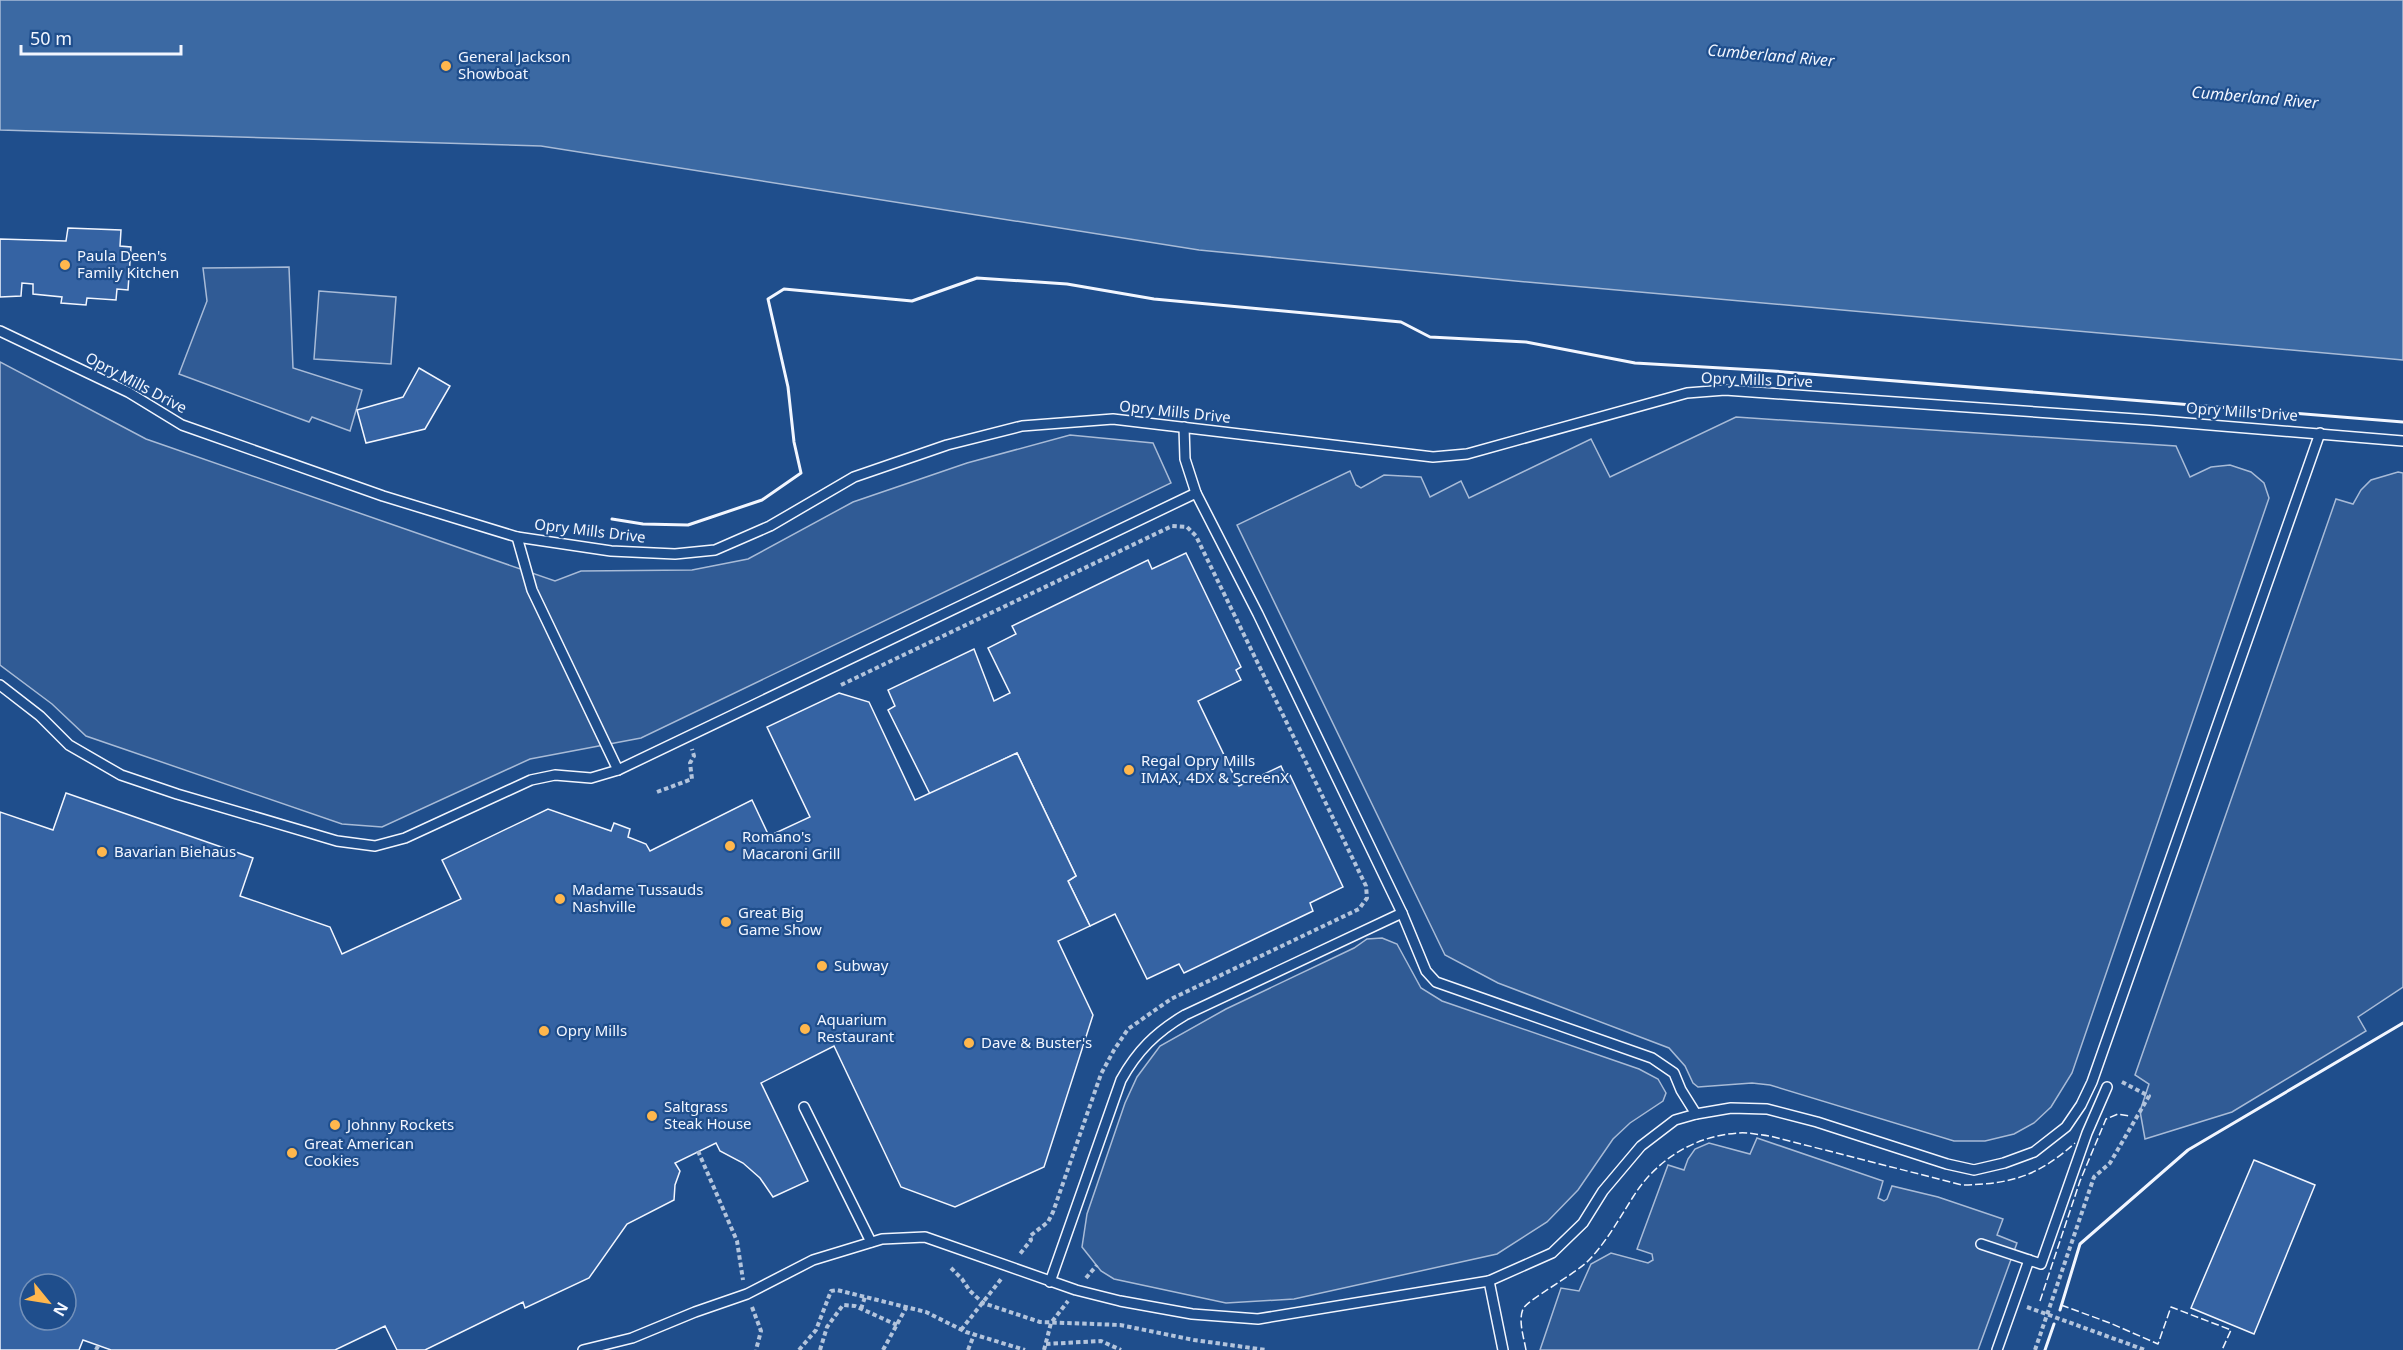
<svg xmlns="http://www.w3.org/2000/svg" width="2403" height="1350" viewBox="0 0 2403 1350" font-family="'Noto Sans',sans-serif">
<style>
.parking{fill:#305b95;stroke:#a8bbd7;stroke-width:1.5}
.water{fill:#3b69a3;stroke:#a8bbd7;stroke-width:1.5}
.building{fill:#3563a3;stroke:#f2f6ff;stroke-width:1.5;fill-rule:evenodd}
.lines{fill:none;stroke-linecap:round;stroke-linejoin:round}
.service-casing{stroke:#f2f6ff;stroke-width:12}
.path{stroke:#b3c4dc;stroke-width:4;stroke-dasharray:4.5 3;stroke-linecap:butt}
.service{stroke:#1f4e8c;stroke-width:9}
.fence{stroke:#f2f6ff;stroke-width:1.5;stroke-dasharray:8 3;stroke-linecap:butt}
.wall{stroke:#f2f6ff;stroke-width:3}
.poi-dot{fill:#ffb74d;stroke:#1f4e8c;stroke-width:2}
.labels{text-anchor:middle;stroke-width:4.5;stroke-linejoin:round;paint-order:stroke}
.poi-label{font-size:15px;fill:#f2f6ff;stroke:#1f4e8c;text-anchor:start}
.street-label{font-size:15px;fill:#f2f6ff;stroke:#1f4e8c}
.water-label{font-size:16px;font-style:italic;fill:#f2f6ff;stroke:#1f4e8c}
</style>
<rect width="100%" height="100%" fill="#1f4e8c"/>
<g class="parking">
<path d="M289,267L293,368L362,390L350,431L312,417L309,422L179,374L207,301L203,268Z"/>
<path d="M319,291L396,297L391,364L314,359Z"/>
<path d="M0,362L146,439L555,581L581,571L692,570L748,559L853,502L967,463L1070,435L1153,443L1171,483L641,738L530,759L382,827L342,824L86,736L52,704L0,665Z"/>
<path d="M1736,417L2176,446L2190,477L2211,467L2230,465L2251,472L2264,483L2269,498L2072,1073L2051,1107L2034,1123L2014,1134L1985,1141H1954L1770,1085L1752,1083L1698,1087L1693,1083L1685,1066L1669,1048L1498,983L1445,955L1237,525L1350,471L1356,485L1361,488L1384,475L1421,477L1430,497L1461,481L1469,498L1591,439L1610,477Z"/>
<path d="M2398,472L2403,473V987L2358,1017L2366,1031L2232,1112L2145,1139L2140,1111L2149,1084L2135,1075L2336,499L2353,504L2361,490L2371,480Z"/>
<path d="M1382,938L1397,944L1421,988L1442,1001L1639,1069L1658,1079L1666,1093L1663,1101L1630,1123L1613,1139L1578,1190L1547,1222L1497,1254L1294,1299L1226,1303L1114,1279L1101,1271L1082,1247L1087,1214L1125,1103L1137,1077L1160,1046L1226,1009L1354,948L1367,939Z"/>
<path d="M1757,1138L1883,1181L1878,1198L1884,1201L1887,1199L1892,1186L1938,1197L2003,1219L1997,1235L2017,1243L1978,1350H1540L1561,1288L1579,1291L1591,1264L1611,1253L1648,1263L1653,1260L1652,1254L1637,1249L1668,1165L1684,1170L1688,1159L1695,1149L1709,1143L1750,1154Z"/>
</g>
<path class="water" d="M0,0H2403V360L1527,282L1199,250L541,146L0,130Z"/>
<g class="building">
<path d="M68,228L121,230L120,246L131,247L128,290L117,289L116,300L87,298L86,305L61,303L62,297L33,294V284L22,283L21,296L0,297V239L66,241Z"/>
<path d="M419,368L450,386L425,429L366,443L357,410L403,397Z"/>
<path d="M1186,553L1241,667L1236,670L1241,680L1198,701L1239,786L1281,766L1286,777L1290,775L1343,887L1310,903L1313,911L1184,973L1179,964L1147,979L1115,914L1090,926L1068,881L1076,876L1017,753L930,794L888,710L895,706L888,690L974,649L994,701L1010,693L988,648L1016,634L1012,626L1148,560L1152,569Z"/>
<path d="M839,693L869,702L915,800L1017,753L1076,876L1068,881L1090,926L1058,941L1093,1015L1044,1167L955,1207L901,1187L834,1046L761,1083L808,1181L773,1197L760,1178L743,1163L720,1151L716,1143L675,1163L680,1171L675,1185L674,1200L627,1224L589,1278L525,1308L523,1302L425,1350H397L385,1326L335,1350H111L83,1340L79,1350H0V812L53,830L66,793L253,858L240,896L330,927L342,954L461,899L442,860L548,809L611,831L614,823L630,829L628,837L646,844L650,851L752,800L769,836L810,817L767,727ZM30,1284H66V1320H30Z"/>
<path d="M2254,1160L2315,1185L2254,1334L2191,1308Z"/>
</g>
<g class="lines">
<defs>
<g id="service">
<path d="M0,331L128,392L182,425L383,496L517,537L611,551L675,554L715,550L770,526L854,477L947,445L1022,426L1113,419L1433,457L1467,454L1687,393L1725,390L2150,420L2403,441"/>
<path d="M517,537L532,590L618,770"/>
<path d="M0,685L40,716L69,745L121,775L177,794L337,841L375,846L405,838L531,780L555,775L591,778L618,770L1196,493"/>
<path d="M1402,913L1426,971L1436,982L1652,1058L1674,1073L1681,1090L1696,1114"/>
<path d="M804,1107L871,1242"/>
<path d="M1981,1244L2041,1264L2087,1133L2107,1087"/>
<path d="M1489,1281L1503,1350"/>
<path d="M1050,1282L1121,1080C1137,1051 1156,1032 1185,1015L1402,913L1258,614L1196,493L1185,459L1184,427"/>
<path d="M583,1350L632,1338L695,1312L747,1294L813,1260L882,1239L925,1237L1076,1290L1120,1301L1192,1314L1258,1319L1489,1281L1552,1253L1583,1223L1603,1191L1641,1146L1675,1120L1696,1114L1731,1108L1767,1109L1817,1122L1947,1164L1974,1170L2004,1163L2034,1152L2066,1127L2081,1105L2092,1082L2320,433"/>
<path d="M1997,1350L2029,1260"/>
</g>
</defs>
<use href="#service" class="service-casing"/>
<g class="path">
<path d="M841,685L1172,526L1187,527L1196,536L1366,886L1367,898L1359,909L1171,999L1128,1029L1114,1050L1101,1074L1053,1212L1048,1222L1030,1236L1031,1240L1019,1255"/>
<path d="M657,792L692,779L690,763L694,756L692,749"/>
<path d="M698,1151L737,1241L743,1280"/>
<path d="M951,1268L962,1279L970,1291L983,1303L1040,1322L1120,1325L1194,1340L1266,1350"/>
<path d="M1086,1278L1097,1265"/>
<path d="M752,1307L761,1331L756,1350"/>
<path d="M2027,1307L2145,1350"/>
<path d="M861,1309L865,1297"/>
<path d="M961,1330L1002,1278"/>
<path d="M1046,1344L1101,1341L1121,1350"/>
<path d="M96,1350L98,1346"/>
<path d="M799,1350L816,1330L831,1291L837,1290L926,1312L966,1332L1025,1350"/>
<path d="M820,1350L827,1327L843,1305L855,1306L897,1325"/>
<path d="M883,1350L906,1308"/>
<path d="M968,1350L974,1335"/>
<path d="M1044,1350L1051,1323L1068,1301"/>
<path d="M2035,1350L2094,1177L2110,1163L2149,1096L2120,1081"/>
</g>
<use href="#service" class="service"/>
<g class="fence">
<path d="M2040,1301L2080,1181L2106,1119L2118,1114L2129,1116"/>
<path d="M2061,1305L2110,1323L2158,1344L2171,1307L2231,1330L2222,1350"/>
<path d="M1526,1350C1524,1338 1518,1321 1523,1309C1527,1300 1577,1273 1589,1260C1607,1241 1619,1219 1633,1197C1656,1160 1694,1136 1738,1133C1748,1132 1759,1135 1770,1136L1962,1185C2012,1184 2038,1176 2075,1143"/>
</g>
<g class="wall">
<path d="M612,519L643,524L688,525L762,500L801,473L794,442L788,387L768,299L784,289L912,301L977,278L1067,284L1154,299L1401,322L1430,337L1526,342L1635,363L1773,371L2403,422"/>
<path d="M2060,1310L2080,1244L2188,1150L2403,1023"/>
<path d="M2045,1350L2054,1324"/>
</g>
</g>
<g class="poi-dot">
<circle cx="446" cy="66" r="6"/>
<circle cx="65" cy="265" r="6"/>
<circle cx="1129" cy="770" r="6"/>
<circle cx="730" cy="846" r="6"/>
<circle cx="102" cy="852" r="6"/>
<circle cx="560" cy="899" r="6"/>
<circle cx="726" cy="922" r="6"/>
<circle cx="822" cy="966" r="6"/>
<circle cx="805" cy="1029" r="6"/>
<circle cx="544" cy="1031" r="6"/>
<circle cx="969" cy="1043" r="6"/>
<circle cx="652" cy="1116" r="6"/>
<circle cx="335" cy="1125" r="6"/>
<circle cx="292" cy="1153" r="6"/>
</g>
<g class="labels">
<g class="poi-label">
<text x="458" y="62">General Jackson<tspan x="458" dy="17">Showboat</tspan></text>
<text x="77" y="261">Paula Deen's<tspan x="77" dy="17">Family Kitchen</tspan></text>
<text x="1141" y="766">Regal Opry Mills<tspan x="1141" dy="17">IMAX, 4DX &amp; ScreenX</tspan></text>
<text x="742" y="842">Romano's<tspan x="742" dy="17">Macaroni Grill</tspan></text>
<text x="114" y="857">Bavarian Biehaus</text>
<text x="572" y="895">Madame Tussauds<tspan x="572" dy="17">Nashville</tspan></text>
<text x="738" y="918">Great Big<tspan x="738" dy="17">Game Show</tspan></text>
<text x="834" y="971">Subway</text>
<text x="817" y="1025">Aquarium<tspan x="817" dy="17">Restaurant</tspan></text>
<text x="556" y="1036">Opry Mills</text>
<text x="981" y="1048">Dave &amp; Buster's</text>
<text x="664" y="1112">Saltgrass<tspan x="664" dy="17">Steak House</tspan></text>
<text x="347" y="1130">Johnny Rockets</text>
<text x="304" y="1149">Great American<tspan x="304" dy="17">Cookies</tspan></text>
</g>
<g class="street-label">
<text transform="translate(1757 380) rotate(2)" y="5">Opry Mills Drive</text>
<text transform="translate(136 383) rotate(28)" y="5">Opry Mills Drive</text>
<text transform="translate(1175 412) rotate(6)" y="5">Opry Mills Drive</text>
<text transform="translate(2242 412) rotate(4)" y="5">Opry Mills Drive</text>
<text transform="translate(590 531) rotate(7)" y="5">Opry Mills Drive</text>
</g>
<g class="water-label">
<text transform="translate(1771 55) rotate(5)" y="6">Cumberland River</text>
<text transform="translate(2255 97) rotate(5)" y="6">Cumberland River</text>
</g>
</g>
<g transform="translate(48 1302) rotate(120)"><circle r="28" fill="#1f4e8c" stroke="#7391ba" stroke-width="1.5"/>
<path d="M0-4.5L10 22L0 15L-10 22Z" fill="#ffb74d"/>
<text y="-9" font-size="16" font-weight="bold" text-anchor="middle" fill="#f2f6ff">N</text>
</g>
<path d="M21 45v9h160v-9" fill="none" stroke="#f2f6ff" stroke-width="3"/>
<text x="30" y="45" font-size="18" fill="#f2f6ff" stroke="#1f4e8c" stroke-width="4.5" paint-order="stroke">50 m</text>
</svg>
